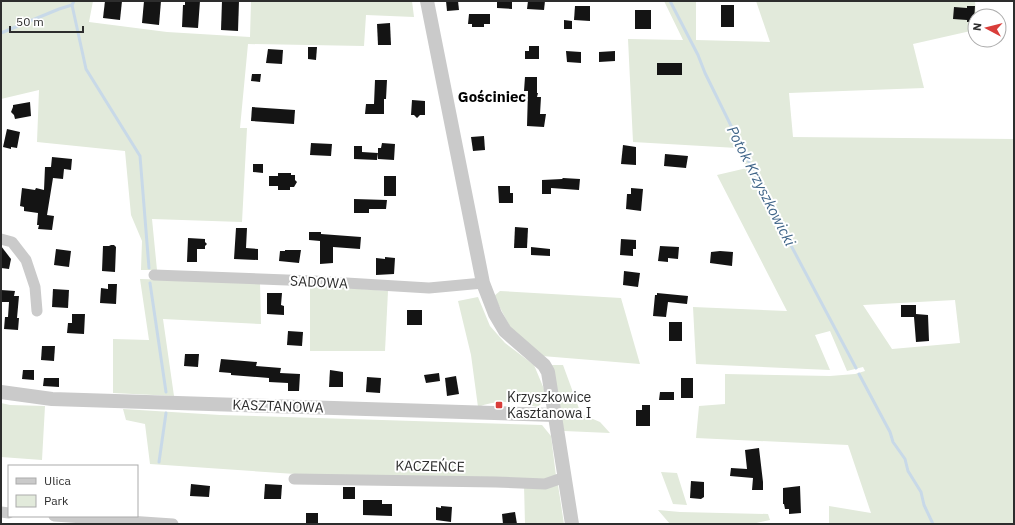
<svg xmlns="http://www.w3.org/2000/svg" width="1015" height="525" viewBox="0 0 1015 525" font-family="'IBM Plex Sans',sans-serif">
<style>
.green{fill:#e2eadb;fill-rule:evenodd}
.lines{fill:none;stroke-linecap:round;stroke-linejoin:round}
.stream{stroke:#c8d9e8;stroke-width:3}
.building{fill:#141414}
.minor{stroke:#cacaca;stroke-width:11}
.tertiary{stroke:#cacaca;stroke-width:14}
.poi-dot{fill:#d93d3a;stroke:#fff;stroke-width:1.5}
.labels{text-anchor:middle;stroke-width:4;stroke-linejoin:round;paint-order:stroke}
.street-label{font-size:14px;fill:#2d2d2d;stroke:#fff}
.poi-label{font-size:14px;fill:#2d2d2d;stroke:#fff;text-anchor:start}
.neighbourhood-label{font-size:15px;font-weight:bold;fill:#000;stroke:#fff}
.water-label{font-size:15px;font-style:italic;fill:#416689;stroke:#fff}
</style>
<rect width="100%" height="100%" fill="#fff"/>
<g class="green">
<path d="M1,1H93L89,22L167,32L250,37L251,1H412L414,17L366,15L364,46L248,44L240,128H247L242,222L152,219L157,270H141L142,241L131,215L125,151L37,142L39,90L1,99Z"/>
<path d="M664,1H696V40L770,42L756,1H975L976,16H975V30L913,44L924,88L789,93L793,137L1014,139V524H829V506L871,513L848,445L696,438L699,406L725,404V374L830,376L855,374L865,371L863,367L847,371L830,331L815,335L830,370L696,364L693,307L787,311L717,175L747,168L737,148L633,142L628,39L683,40ZM955,300L960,343L892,349L863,305Z"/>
<path d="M140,279L260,283L261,324L163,319L174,396L113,393V339L149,340Z"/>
<path d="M310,285L388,291L385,351H310Z"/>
<path d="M500,291L621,298L640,364L542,356L512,331L494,296Z"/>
<path d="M478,297L490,326L505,343L534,365L544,389V402L537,407C517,402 497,399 478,407L471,355L458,301Z"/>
<path d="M550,365H563L581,414L600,422L610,433L564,431Z"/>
<path d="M1,403L10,405L45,406L42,460L1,457Z"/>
<path d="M123,409L220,415L542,425L551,436L556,476L544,481L310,475L150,464L145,424L126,420Z"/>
<path d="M661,472L677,473L687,505L673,504Z"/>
<path d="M524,485H558L564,524H525Z"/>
<path d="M658,510L680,512L768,514L770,520L752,524H670Z"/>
</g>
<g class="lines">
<g class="stream">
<path d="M74,1L72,5L86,69L140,156L149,268"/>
<path d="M670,1L698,55L705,73L777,219L856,368"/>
<path d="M1,33L59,9L72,5"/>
<path d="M150,283L166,392"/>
<path d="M859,374L890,432L893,442L905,459L908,471L921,492L924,505L933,524"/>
<path d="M159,462L166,413"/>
</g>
</g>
<g class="building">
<path d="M105,1H122L120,20L103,18Z"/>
<path d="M144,1H161L159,25L142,23Z"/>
<path d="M185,1H200L198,28L182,27L183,5H185Z"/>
<path d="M222,1H239L238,31L221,30Z"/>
<path d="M446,1H458L459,10L447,11Z"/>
<path d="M497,1H512V9L497,8Z"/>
<path d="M528,1H545L544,10L527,9Z"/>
<rect x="721" y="5" width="13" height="22"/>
<path d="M575,6H590V21L574,20Z"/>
<path d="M967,6H975L974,22H967V20L953,19L954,7L967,8Z"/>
<rect x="635" y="10" width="16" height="19"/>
<path d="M469,14H490V24H484V27H472V24H468Z"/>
<path d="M564,20L572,21V29H564Z"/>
<path d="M390,23L391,45H378L377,24Z"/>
<path d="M529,46H539V59H525V51H529Z"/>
<path d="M308,47H317L316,60L308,59Z"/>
<path d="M268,49L283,50L282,64L266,63Z"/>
<path d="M566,51L581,52V63L567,62Z"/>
<path d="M615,51V61L599,62V52Z"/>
<rect x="657" y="63" width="25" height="12"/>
<path d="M252,74H261L260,82L251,81Z"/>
<path d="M525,77H537V93H538L537,97H541L540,114H546L544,127L527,126L528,91H524Z"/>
<path d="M375,80H387L386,99H384V114H365L366,104H374Z"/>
<path d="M412,100L425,101V115H420L417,118L414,115H411Z"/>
<path d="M30,102L31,116L15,119L14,115L11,112L13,107V105Z"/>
<path d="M252,107L295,110L294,124L251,121Z"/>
<path d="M7,129L20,132L17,148L11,147V149L3,147Z"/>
<path d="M484,136L485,150L473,151L471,137Z"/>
<path d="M311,143L332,144L331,156L310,155Z"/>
<path d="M382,143L395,144L394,160L378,159V148H381Z"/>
<path d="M623,145L636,147V165L621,164Z"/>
<path d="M354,146H362V152L378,153L377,160L354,159Z"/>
<path d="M665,154L688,156L686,168L664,166Z"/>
<path d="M52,157L72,159L71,170L64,169L63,179L53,178L47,215L54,216L52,230L38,229L39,225H37L38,213L24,211V207L20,206L22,188L35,190L36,188L44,190L45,167H51Z"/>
<path d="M253,164H263V173L253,172Z"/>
<path d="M278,173H291V175H295V180L297,182L294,187H290V190H278V186H269V176H278Z"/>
<rect x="384" y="176" width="12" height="20"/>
<path d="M563,178L580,179L579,190L551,188V194H542V180L562,179Z"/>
<path d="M498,186H510V193H513V203H499Z"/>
<path d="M631,188L643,189L641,211L626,209L627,194H631Z"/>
<path d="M354,199L387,200L386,209H369V213H354Z"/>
<path d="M515,227L528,228L527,248H514Z"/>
<path d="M236,228H247L246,248L258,249V260L234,259Z"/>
<path d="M309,232H321V234L361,237L360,249L333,247V263L320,264V241L309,240Z"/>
<path d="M188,238L205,239V242L207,244L205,246V249H197V262H187Z"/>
<path d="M621,239L636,240V249H633V256L620,255Z"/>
<path d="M111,245H114L116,247L115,272L102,271L103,246H109Z"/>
<path d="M1,246L11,259L9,269L1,268Z"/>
<path d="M660,246L679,247L678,259L668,258V262L658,261Z"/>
<path d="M531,247L550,249V256L531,255Z"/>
<path d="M56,249L71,251L69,267L54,265Z"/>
<path d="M285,250H301L299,263L279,261L280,251H285Z"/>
<path d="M720,251L733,252L732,266L710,263L711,252Z"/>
<path d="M385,257L395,258L394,274L376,275V258L385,259Z"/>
<path d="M624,271L640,273L638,287L623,285Z"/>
<path d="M108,284H117L116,304L100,303L101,288L108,289Z"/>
<path d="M53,289L69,290L68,308L52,307Z"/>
<path d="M1,290L15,291L14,296H19L17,318H19L18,330L4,329L5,317H8L9,302H1Z"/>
<path d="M267,293H282L281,305L284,306V315L267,314Z"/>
<path d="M657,293L688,296L687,304L668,302L666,317L653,316L655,295H657Z"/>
<path d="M901,305H916V314L928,315L929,341L916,342L914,317H901Z"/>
<rect x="407" y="310" width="15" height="15"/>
<path d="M72,314H85L84,334L67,333L68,323H72Z"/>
<rect x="669" y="322" width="13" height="19"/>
<path d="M288,331L303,332L302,346L287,345Z"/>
<path d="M42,346H55L54,361L41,360Z"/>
<path d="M185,354H199L198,367L184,366Z"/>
<path d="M221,359L257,362L256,366L281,368L280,373L300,374L299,391H288V383L269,382V378L231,375V373L219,372Z"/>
<path d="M23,370H34V380L22,379Z"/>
<path d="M330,370L343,372V387H329Z"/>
<path d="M439,373L440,381L426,383L424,375Z"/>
<path d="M456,376L459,394L447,396L445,378Z"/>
<path d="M367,377L381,378L380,393L366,392Z"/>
<path d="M44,378H59V387L43,386Z"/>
<rect x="681" y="378" width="12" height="20"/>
<path d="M660,392H674V400H659Z"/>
<path d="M642,405H650V426H636V410H642Z"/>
<path d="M759,448L763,482V490H752L753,478L730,476L731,468L747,469L745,450Z"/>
<path d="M691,481L704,482V497L701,499L690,498Z"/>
<path d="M191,484L210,486L209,497L190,496Z"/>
<path d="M265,484L282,485L281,499H264Z"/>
<path d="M800,486L801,513L789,514V509H785L784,504H783V488Z"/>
<rect x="343" y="487" width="12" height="12"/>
<path d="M363,500H382V504H392V516L363,515Z"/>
<path d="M441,506L452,507L451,522L436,520V507L441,508Z"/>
<path d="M515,512L517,524H503L502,514Z"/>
<rect x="306" y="513" width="12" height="11"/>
</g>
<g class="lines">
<g class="minor">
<path d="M1,239L12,242L26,260L35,287L37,311"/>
<path d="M154,275L313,281L429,288L483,283"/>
<path d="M294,479L496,482L545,484L565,477"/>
<path d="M1,512L9,513"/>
<path d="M54,516L173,524"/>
</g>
<g class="tertiary">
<path d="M427,1L483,283L495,314L505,331L544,365L548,372L572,524"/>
<path d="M1,392L52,399L555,415"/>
</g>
</g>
<rect class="poi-dot" x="495" y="401" width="8" height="8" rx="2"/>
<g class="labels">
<g class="street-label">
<text transform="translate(319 282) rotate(3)" y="5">SADOWA</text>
<text transform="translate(278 406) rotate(2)" y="5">KASZTANOWA</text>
<text transform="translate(430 466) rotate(1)" y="5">KACZEŃCE</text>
</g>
<g class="poi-label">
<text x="507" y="402">Krzyszkowice<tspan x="507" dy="16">Kasztanowa I</tspan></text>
</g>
<g class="neighbourhood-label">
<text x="492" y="102">Gościniec</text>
</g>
<g class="water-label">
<text transform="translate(761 186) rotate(63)" y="5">Potok Krzyszkowicki</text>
</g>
</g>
<rect width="1015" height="525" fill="none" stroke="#2d2d2d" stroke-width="4"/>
<rect x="8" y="465" width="130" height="52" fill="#ffffff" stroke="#ababab"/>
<rect x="16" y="478" width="20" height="6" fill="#cacaca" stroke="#ababab"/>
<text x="44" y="485" font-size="12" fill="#2d2d2d">Ulica</text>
<rect x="16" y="495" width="20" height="12" fill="#e2eadb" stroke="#ababab"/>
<text x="44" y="505" font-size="12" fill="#2d2d2d">Park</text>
<g transform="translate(987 28) rotate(277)"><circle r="19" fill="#ffffff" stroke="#ababab"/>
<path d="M0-3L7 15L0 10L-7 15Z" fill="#d93d3a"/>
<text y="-6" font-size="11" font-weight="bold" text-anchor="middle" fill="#2d2d2d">N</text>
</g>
<path d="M10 26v6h73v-6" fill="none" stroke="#2d2d2d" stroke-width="2"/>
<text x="16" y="26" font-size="12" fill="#2d2d2d" stroke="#ffffff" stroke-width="3" paint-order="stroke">50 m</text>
</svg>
